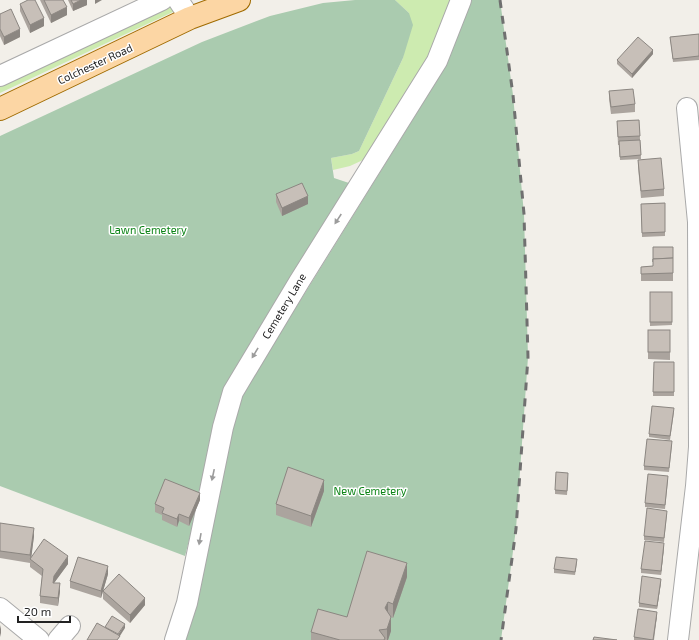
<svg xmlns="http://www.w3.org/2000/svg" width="699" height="640" viewBox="0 0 699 640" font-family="'Exo 2',sans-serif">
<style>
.grass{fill:#cdebb0}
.cemetery{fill:#aacbaf}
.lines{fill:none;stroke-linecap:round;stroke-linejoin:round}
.minor-casing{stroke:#a9a9a9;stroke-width:22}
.major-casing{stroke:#a06b00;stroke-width:24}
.minor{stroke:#fff;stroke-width:20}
.major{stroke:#fcd6a4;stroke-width:22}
.rail{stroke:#707070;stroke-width:3;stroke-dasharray:8 8;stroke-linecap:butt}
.wall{fill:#aba49e}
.shaded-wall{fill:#8b8681}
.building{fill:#c7bfb8;stroke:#8b8681}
.oneway{fill:#9c9c9c}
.labels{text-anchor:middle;stroke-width:3;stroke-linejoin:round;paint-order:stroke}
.street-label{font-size:11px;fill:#222;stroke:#fff}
.park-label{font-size:11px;fill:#0c8416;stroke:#fff}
</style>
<rect width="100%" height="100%" fill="#f2efe9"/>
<g class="grass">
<path d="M395,0H452L438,38L379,142L363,160L350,166L333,170L331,158L352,154L359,151L403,58L409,13Z"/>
<path d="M169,7L173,8L175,11L0,93V86Z"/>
</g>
<g class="cemetery">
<path d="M355,0H395L409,13L413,25L403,58L359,151L352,154L331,158L334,178L349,183L350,187L230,380L185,556L0,486V136L202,42L270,16L323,3Z"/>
<path d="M472,0H500L513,95L524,214L528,357L516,529L501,640H182L241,396L441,74Z"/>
</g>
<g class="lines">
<defs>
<g id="minor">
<path d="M178,0L190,18"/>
<path d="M0,76L162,0"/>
<path d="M0,608L39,640"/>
<path d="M58,640L70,626"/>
<path d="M175,640L187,603L223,427L233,392L299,282L437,61L461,0"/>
<path d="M678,640L696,486L699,447L698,222L687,108"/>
</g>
<path id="major" d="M0,109L190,18L239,0"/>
</defs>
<use href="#minor" class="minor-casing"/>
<use href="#major" class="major-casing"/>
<use href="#minor" class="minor"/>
<use href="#major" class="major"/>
<path class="rail" d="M500,0L513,95L524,214L528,357L516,529L501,640"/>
</g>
<g class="wall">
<path d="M40,0H63L67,15L51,23Z"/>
<path d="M68,0H87V5L73,11Z"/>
<path d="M20,4L44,26L30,33L20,11Z"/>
<path d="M0,14L20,37L4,45L0,36Z"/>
<path d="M699,34V60L673,62L670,37Z"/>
<path d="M653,54L632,78L617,64V60Z"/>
<path d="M609,91L635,104V112L611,114L609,99Z"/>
<path d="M639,120L641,159L620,160L619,145H618L617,121Z"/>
<path d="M638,160L664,189V196L641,198L638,167Z"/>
<path d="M276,194L308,204L282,216L276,202Z"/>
<path d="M665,203V236L642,237L641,204Z"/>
<path d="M673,247V281H641V267L653,266Z"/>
<path d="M650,292H672V325L650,326Z"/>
<path d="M648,330H670V360L648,359Z"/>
<path d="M654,362H674V396H653Z"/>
<path d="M674,412L670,440L649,437V434Z"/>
<path d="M672,445L669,472L644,470V466Z"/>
<path d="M568,477L567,495L555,494V490Z"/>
<path d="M668,480L665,509L645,507V503Z"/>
<path d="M324,491L311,527L276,515V504Z"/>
<path d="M200,500L189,526L179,521L177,527L162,520V515L155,512V504Z"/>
<path d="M667,514L664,542L644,540V536Z"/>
<path d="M0,523L34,536L31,557L68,564L54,583L60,591L58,606L40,603V596L42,576L30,567V563L0,558Z"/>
<path d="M664,547L661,575L641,573V569Z"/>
<path d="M577,563L575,575L554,573V569Z"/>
<path d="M108,574L101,598L70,588V581Z"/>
<path d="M407,577L393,618L391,617V631L388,640H311V632L347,617Z"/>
<path d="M661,582L657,609L639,607V603Z"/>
<path d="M103,591L145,605L130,623L103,599Z"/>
<path d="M657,616L654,640H634V637Z"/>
</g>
<g class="shaded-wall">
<path d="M81,0H87V5L73,11V4Z"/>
<path d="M95,0H102L95,4Z"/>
<path d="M67,7V15L51,23V15Z"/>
<path d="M44,18V26L30,33V25Z"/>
<path d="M20,29V37L4,45V37Z"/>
<path d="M653,50V54L632,78V74Z"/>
<path d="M308,196V204L282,216V208Z"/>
<path d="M324,480V491L311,527V516Z"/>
<path d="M200,493V500L189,526V518Z"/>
<path d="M179,514V521L177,527V519Z"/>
<path d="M34,528V536L31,560L30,555Z"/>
<path d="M664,543V547L661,575V571Z"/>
<path d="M68,556V564L54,583H53L54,576Z"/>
<path d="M407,563V577L393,618V604Z"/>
<path d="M108,566V574L101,598V591Z"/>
<path d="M661,579V582L657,609V606Z"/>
<path d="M60,583V591L58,606V598Z"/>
<path d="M145,598V605L130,623V615Z"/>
<path d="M388,602V616L385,608Z"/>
<path d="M657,612V616L653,640Z"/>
<path d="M391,617V631L388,640H387V629Z"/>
<path d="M125,624V628L118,639V635Z"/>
<path d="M1,625V633L0,637V629Z"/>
</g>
<g class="building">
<path d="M28,0H35L44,18L30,25L20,4Z"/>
<path d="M44,0H63L67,7L51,15Z"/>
<path d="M71,0H81L73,4Z"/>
<path d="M11,9L20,29L4,37L0,29V14Z"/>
<path d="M699,34V56L673,59L670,37Z"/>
<path d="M638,37L653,50L632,74L617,60Z"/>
<path d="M633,89L635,104L611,107L609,91Z"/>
<path d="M639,120L640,136L618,137L617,121Z"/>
<path d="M640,140L641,155L620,157L619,141Z"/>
<path d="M661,158L664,189L641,191L638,160Z"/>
<path d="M302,183L308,196L282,208L276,194Z"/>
<path d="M665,203V232L642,233L641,204Z"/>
<path d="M653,247H673V258L653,259V262Z"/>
<path d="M673,258V273L641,274V267L653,266V259Z"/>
<rect x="650" y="292" width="22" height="30"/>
<rect x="648" y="330" width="22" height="22"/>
<path d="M654,362H674V392H653Z"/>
<path d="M652,406L674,408L670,436L649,434Z"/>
<path d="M647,439L672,441L669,468L644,466Z"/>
<path d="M288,467L324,480L311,516L276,504Z"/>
<path d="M556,472L568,473L567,491L555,490Z"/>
<path d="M648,474L668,476L665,505L645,503Z"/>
<path d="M165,479L200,493L189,518L179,514L177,519L162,513L164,508L155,504Z"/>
<path d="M647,508L667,511L664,538L644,536Z"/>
<path d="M0,523L34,528L30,555L0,551Z"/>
<path d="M44,539L68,556L54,576L53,583H60L58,598L40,596L43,569L30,559Z"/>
<path d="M645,541L664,543L661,571L641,569Z"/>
<path d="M367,551L407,563L393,604L388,602L385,608L391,617L387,629L379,630L385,638L384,640H340L311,632L318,609L347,617Z"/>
<path d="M78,557L108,566L101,591L70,581Z"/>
<path d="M556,557L577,559L575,572L554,569Z"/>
<path d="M119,574L145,598L130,615L103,591Z"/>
<path d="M642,576L661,579L657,606L639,603Z"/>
<path d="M638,609L657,612L653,640L634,637Z"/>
<path d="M112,616L125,624L118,634L105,627Z"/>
<path d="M97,623L120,636L117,640H87Z"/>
<path d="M594,637L617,640H593Z"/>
</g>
<defs><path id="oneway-solid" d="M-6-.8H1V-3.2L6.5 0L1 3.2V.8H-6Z"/></defs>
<g class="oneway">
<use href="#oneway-solid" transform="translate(338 219) rotate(123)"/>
<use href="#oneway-solid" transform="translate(255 353) rotate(121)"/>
<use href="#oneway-solid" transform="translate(213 475) rotate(102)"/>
<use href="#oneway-solid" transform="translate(200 539) rotate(100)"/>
</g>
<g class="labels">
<g class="street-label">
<text transform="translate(95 64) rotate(-25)" y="4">Colchester Road</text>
<text transform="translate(284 306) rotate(-59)" y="4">Cemetery Lane</text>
</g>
<g class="park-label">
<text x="148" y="234">Lawn Cemetery</text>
<text x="370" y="495">New Cemetery</text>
</g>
</g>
<path d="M18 616v6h52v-6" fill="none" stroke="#222222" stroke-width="2"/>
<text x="24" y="616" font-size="12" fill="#222222" stroke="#ffffff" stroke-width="3" paint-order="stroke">20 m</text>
</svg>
